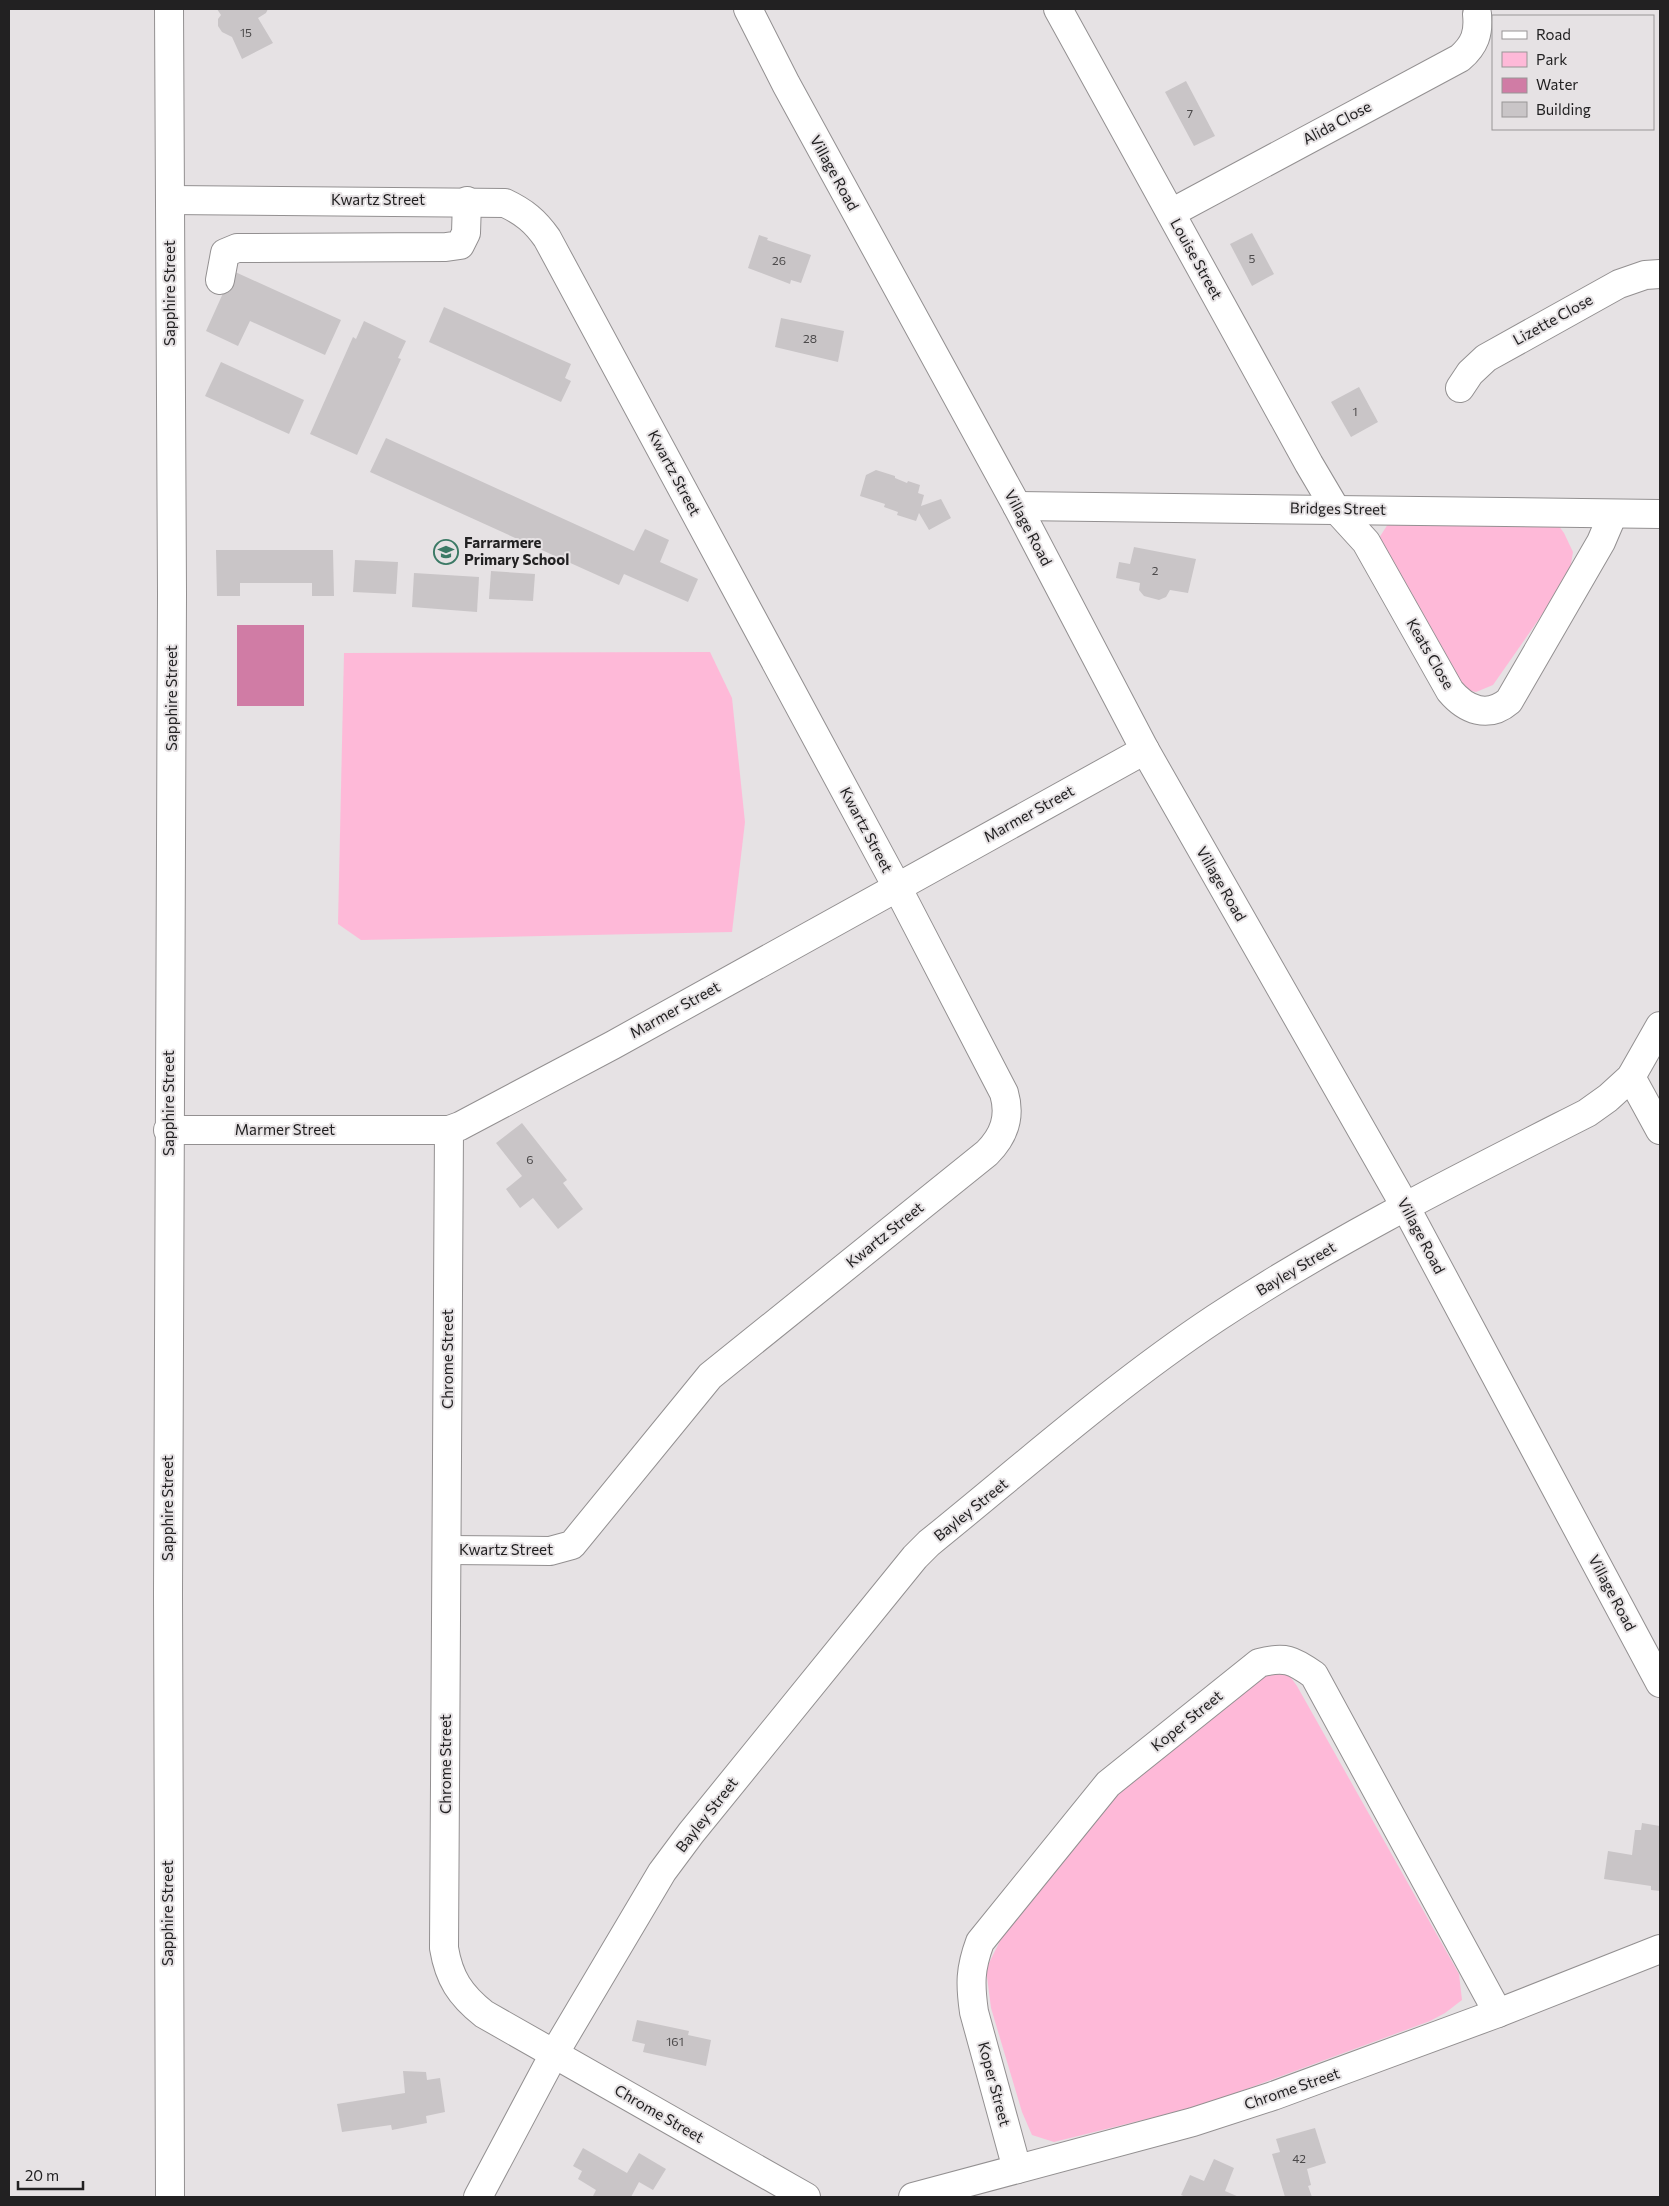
<svg xmlns="http://www.w3.org/2000/svg" width="1669" height="2206" viewBox="0 0 1669 2206" font-family="Commissioner,sans-serif">
<style>
.green{fill:#feb9d8}
.water{fill:#d07ca5}
.building{fill:#c9c5c7}
.lines{fill:none;stroke-linecap:round;stroke-linejoin:round}
.minor-casing{stroke:#939091;stroke-width:30}
.minor{stroke:#fff;stroke-width:28}
.labels{text-anchor:middle;stroke-width:4;stroke-linejoin:round;paint-order:stroke}
.number-label{font-size:12px;fill:#4c4a4b}
.street-label{font-size:15px;fill:#222122;stroke:#e6e2e4}
.poi-label{font-size:15px;font-weight:bold;fill:#222122;stroke:#e6e2e4;text-anchor:start}
</style>
<rect width="100%" height="100%" fill="#e6e2e4"/>
<g class="green">
<path d="M1556,522L1564,533L1573,552L1569,576L1493,685L1476,692L1458,688L1379,538L1388,524Z"/>
<path d="M710,652L732,698L745,822L732,932L361,940L338,924L344,653Z"/>
<path d="M1286,1671L1297,1686L1459,1974L1462,2000L1445,2013L1430,2021L1203,2105L1054,2142L1032,2135L1022,2112L991,2008L986,1969L1001,1939L1115,1791L1250,1672Z"/>
</g>
<rect class="water" x="237" y="625" width="67" height="81"/>
<g class="building">
<path d="M217,9H268L266,13L258,18L273,43L242,59L232,37L222,32L218,26V19L221,15Z"/>
<path d="M1186,81L1215,136L1194,146L1165,92Z"/>
<path d="M1252,233L1274,274L1252,286L1230,244Z"/>
<path d="M759,235L768,238L767,240L811,255L801,283L791,280L790,284L748,268Z"/>
<path d="M233,271L341,320L325,355L250,321L238,346L206,331Z"/>
<path d="M444,307L571,364L565,378L571,381L561,402L429,342Z"/>
<path d="M781,318L844,331L838,362L775,347Z"/>
<path d="M364,321L406,341L398,358L401,359L357,455L310,434L353,337L356,339Z"/>
<path d="M221,362L304,400L289,434L205,396Z"/>
<path d="M1359,387L1378,422L1351,437L1331,402Z"/>
<path d="M386,438L634,551L645,529L669,540L660,562L698,579L688,602L624,574L619,585L370,472Z"/>
<path d="M876,470L895,476V478L907,483L908,481L920,485L918,493L924,495L921,506L941,499L951,518L929,530L919,513L916,521L897,515L898,512L884,507L885,504L860,496L866,475Z"/>
<path d="M1134,547L1196,559L1188,593L1170,590L1166,597L1159,600L1144,596L1139,590L1140,583L1116,578L1119,562L1130,564Z"/>
<path d="M216,550H333L334,596H312V583H240V596H217Z"/>
<path d="M355,560L398,562L396,594L353,592Z"/>
<path d="M491,571L535,574L533,601L489,599Z"/>
<path d="M414,573L479,577L477,612L412,607Z"/>
<path d="M522,1123L567,1180L563,1183L583,1209L558,1229L533,1198L520,1208L506,1189L522,1176L496,1143Z"/>
<path d="M1642,1823L1660,1826V1891L1651,1890V1886L1604,1879L1608,1851L1632,1855L1635,1830H1641Z"/>
<path d="M637,2020L689,2031L688,2035L711,2040L706,2066L643,2052L645,2044L632,2041Z"/>
<path d="M403,2071L426,2072L427,2080L440,2078L445,2112L426,2116L427,2123L392,2130L391,2125L342,2132L337,2104L405,2093Z"/>
<path d="M1315,2128L1326,2163L1307,2169L1311,2185L1308,2186L1312,2197H1285L1272,2154L1280,2152L1276,2139Z"/>
<path d="M583,2148L627,2173L639,2153L666,2169L653,2190L639,2182L631,2197H596L593,2196L596,2190L578,2179L582,2171L573,2166Z"/>
<path d="M1214,2159L1234,2168L1225,2191L1239,2197H1186L1181,2195L1190,2175L1204,2181Z"/>
</g>
<g class="lines">
<defs>
<g id="minor">
<path d="M169,9L172,594L168,1594L170,2197"/>
<path d="M748,9L786,84L1017,506L1145,750L1405,1206L1660,1683"/>
<path d="M1058,9L1309,464L1335,508L1366,542L1450,691C1466,710 1488,719 1509,701L1601,542L1613,514"/>
<path d="M170,200L505,203C524,212 535,221 547,238L897,887L1004,1093C1011,1117 1004,1136 987,1153L710,1376L572,1545L550,1551L447,1550"/>
<path d="M1171,213L1460,58C1475,45 1479,33 1477,14"/>
<path d="M220,280L225,253L237,248L446,247L460,245L466,233L467,201"/>
<path d="M1460,388L1470,373L1486,358L1619,284L1645,275L1660,274"/>
<path d="M1017,506L1660,514"/>
<path d="M1631,1077L1660,1130"/>
<path d="M168,1130H449L460,1126L613,1045L1145,750"/>
<path d="M449,1130L444,1948C449,1978 460,1995 484,2014L806,2197"/>
<path d="M1017,2169L974,2012C970,1984 970,1969 980,1942L1108,1784L1259,1663C1285,1656 1293,1660 1314,1675L1498,2013"/>
<path d="M478,2197L554,2054L662,1872L691,1833L915,1557L929,1543C1023,1467 1115,1385 1216,1318C1334,1240 1461,1177 1587,1113L1608,1098L1631,1077L1660,1026"/>
<path d="M913,2197L1193,2122L1273,2096L1498,2013L1660,1949"/>
</g>
</defs>
<use href="#minor" class="minor-casing"/>
<use href="#minor" class="minor"/>
</g>
<defs>
<symbol id="school-ring" viewBox="-11 -11 22 22"><circle r="9.5" fill="#e6e2e4" stroke="#3b7965" stroke-width="1.5"/><path d="M0-5L7-2L0 1L-7-2ZM-4 1L0 2.5L4 1V4Q0 6-4 4Z" fill="#3b7965"/></symbol>
</defs>
<g fill-rule="evenodd">
<use href="#school-ring" x="432" y="538" width="28" height="28"/>
</g>
<g class="labels">
<g class="number-label">
<text x="246" y="37">15</text>
<text x="1190" y="118">7</text>
<text x="1252" y="263">5</text>
<text x="779" y="265">26</text>
<text x="810" y="343">28</text>
<text x="1355" y="416">1</text>
<text x="1155" y="575">2</text>
<text x="530" y="1164">6</text>
<text x="675" y="2046">161</text>
<text x="1299" y="2163">42</text>
</g>
<g class="street-label">
<text transform="translate(1337 123) rotate(-28)" y="5">Alida Close</text>
<text transform="translate(834 173) rotate(61)" y="5">Village Road</text>
<text x="378" y="205">Kwartz Street</text>
<text transform="translate(1196 259) rotate(61)" y="5">Louise Street</text>
<text transform="translate(170 293) rotate(-90)" y="5">Sapphire Street</text>
<text transform="translate(1553 320) rotate(-29)" y="5">Lizette Close</text>
<text transform="translate(674 473) rotate(62)" y="5">Kwartz Street</text>
<text transform="translate(1338 509) rotate(1)" y="5">Bridges Street</text>
<text transform="translate(1028 528) rotate(62)" y="5">Village Road</text>
<text transform="translate(1430 654) rotate(60)" y="5">Keats Close</text>
<text transform="translate(172 698) rotate(-90)" y="5">Sapphire Street</text>
<text transform="translate(1029 814) rotate(-29)" y="5">Marmer Street</text>
<text transform="translate(866 830) rotate(62)" y="5">Kwartz Street</text>
<text transform="translate(1221 884) rotate(60)" y="5">Village Road</text>
<text transform="translate(675 1010) rotate(-29)" y="5">Marmer Street</text>
<text transform="translate(169 1103) rotate(-90)" y="5">Sapphire Street</text>
<text x="285" y="1135">Marmer Street</text>
<text transform="translate(885 1235) rotate(-39)" y="5">Kwartz Street</text>
<text transform="translate(1421 1236) rotate(62)" y="5">Village Road</text>
<text transform="translate(1296 1269) rotate(-31)" y="5">Bayley Street</text>
<text transform="translate(448 1359) rotate(-90)" y="5">Chrome Street</text>
<text transform="translate(168 1508) rotate(-90)" y="5">Sapphire Street</text>
<text transform="translate(971 1510) rotate(-39)" y="5">Bayley Street</text>
<text x="506" y="1555">Kwartz Street</text>
<text transform="translate(1612 1593) rotate(62)" y="5">Village Road</text>
<text transform="translate(1187 1721) rotate(-39)" y="5">Koper Street</text>
<text transform="translate(446 1764) rotate(-90)" y="5">Chrome Street</text>
<text transform="translate(707 1815) rotate(-52)" y="5">Bayley Street</text>
<text transform="translate(168 1913) rotate(-90)" y="5">Sapphire Street</text>
<text transform="translate(994 2084) rotate(75)" y="5">Koper Street</text>
<text transform="translate(1292 2089) rotate(-19)" y="5">Chrome Street</text>
<text transform="translate(659 2114) rotate(30)" y="5">Chrome Street</text>
</g>
<g class="poi-label">
<text x="464" y="548">Farrarmere<tspan x="464" dy="17">Primary School</tspan></text>
</g>
</g>
<rect width="1669" height="2206" fill="none" stroke="#222122" stroke-width="20"/>
<rect x="1492" y="15" width="162" height="115" fill="#e6e2e4" stroke="#989596"/>
<rect x="1502" y="31" width="25" height="8" fill="#ffffff" stroke="#989596"/>
<text x="1536" y="40" font-size="15" fill="#222122">Road</text>
<rect x="1502" y="52" width="25" height="15" fill="#feb9d8" stroke="#989596"/>
<text x="1536" y="65" font-size="15" fill="#222122">Park</text>
<rect x="1502" y="78" width="25" height="15" fill="#d07ca5" stroke="#989596"/>
<text x="1536" y="90" font-size="15" fill="#222122">Water</text>
<rect x="1502" y="102" width="25" height="15" fill="#c9c5c7" stroke="#989596"/>
<text x="1536" y="115" font-size="15" fill="#222122">Building</text>
<path d="M18 2181v8h65v-8" fill="none" stroke="#222122" stroke-width="2.5"/>
<text x="25" y="2181" font-size="15" fill="#222122" stroke="#e6e2e4" stroke-width="4" paint-order="stroke">20 m</text>
</svg>
